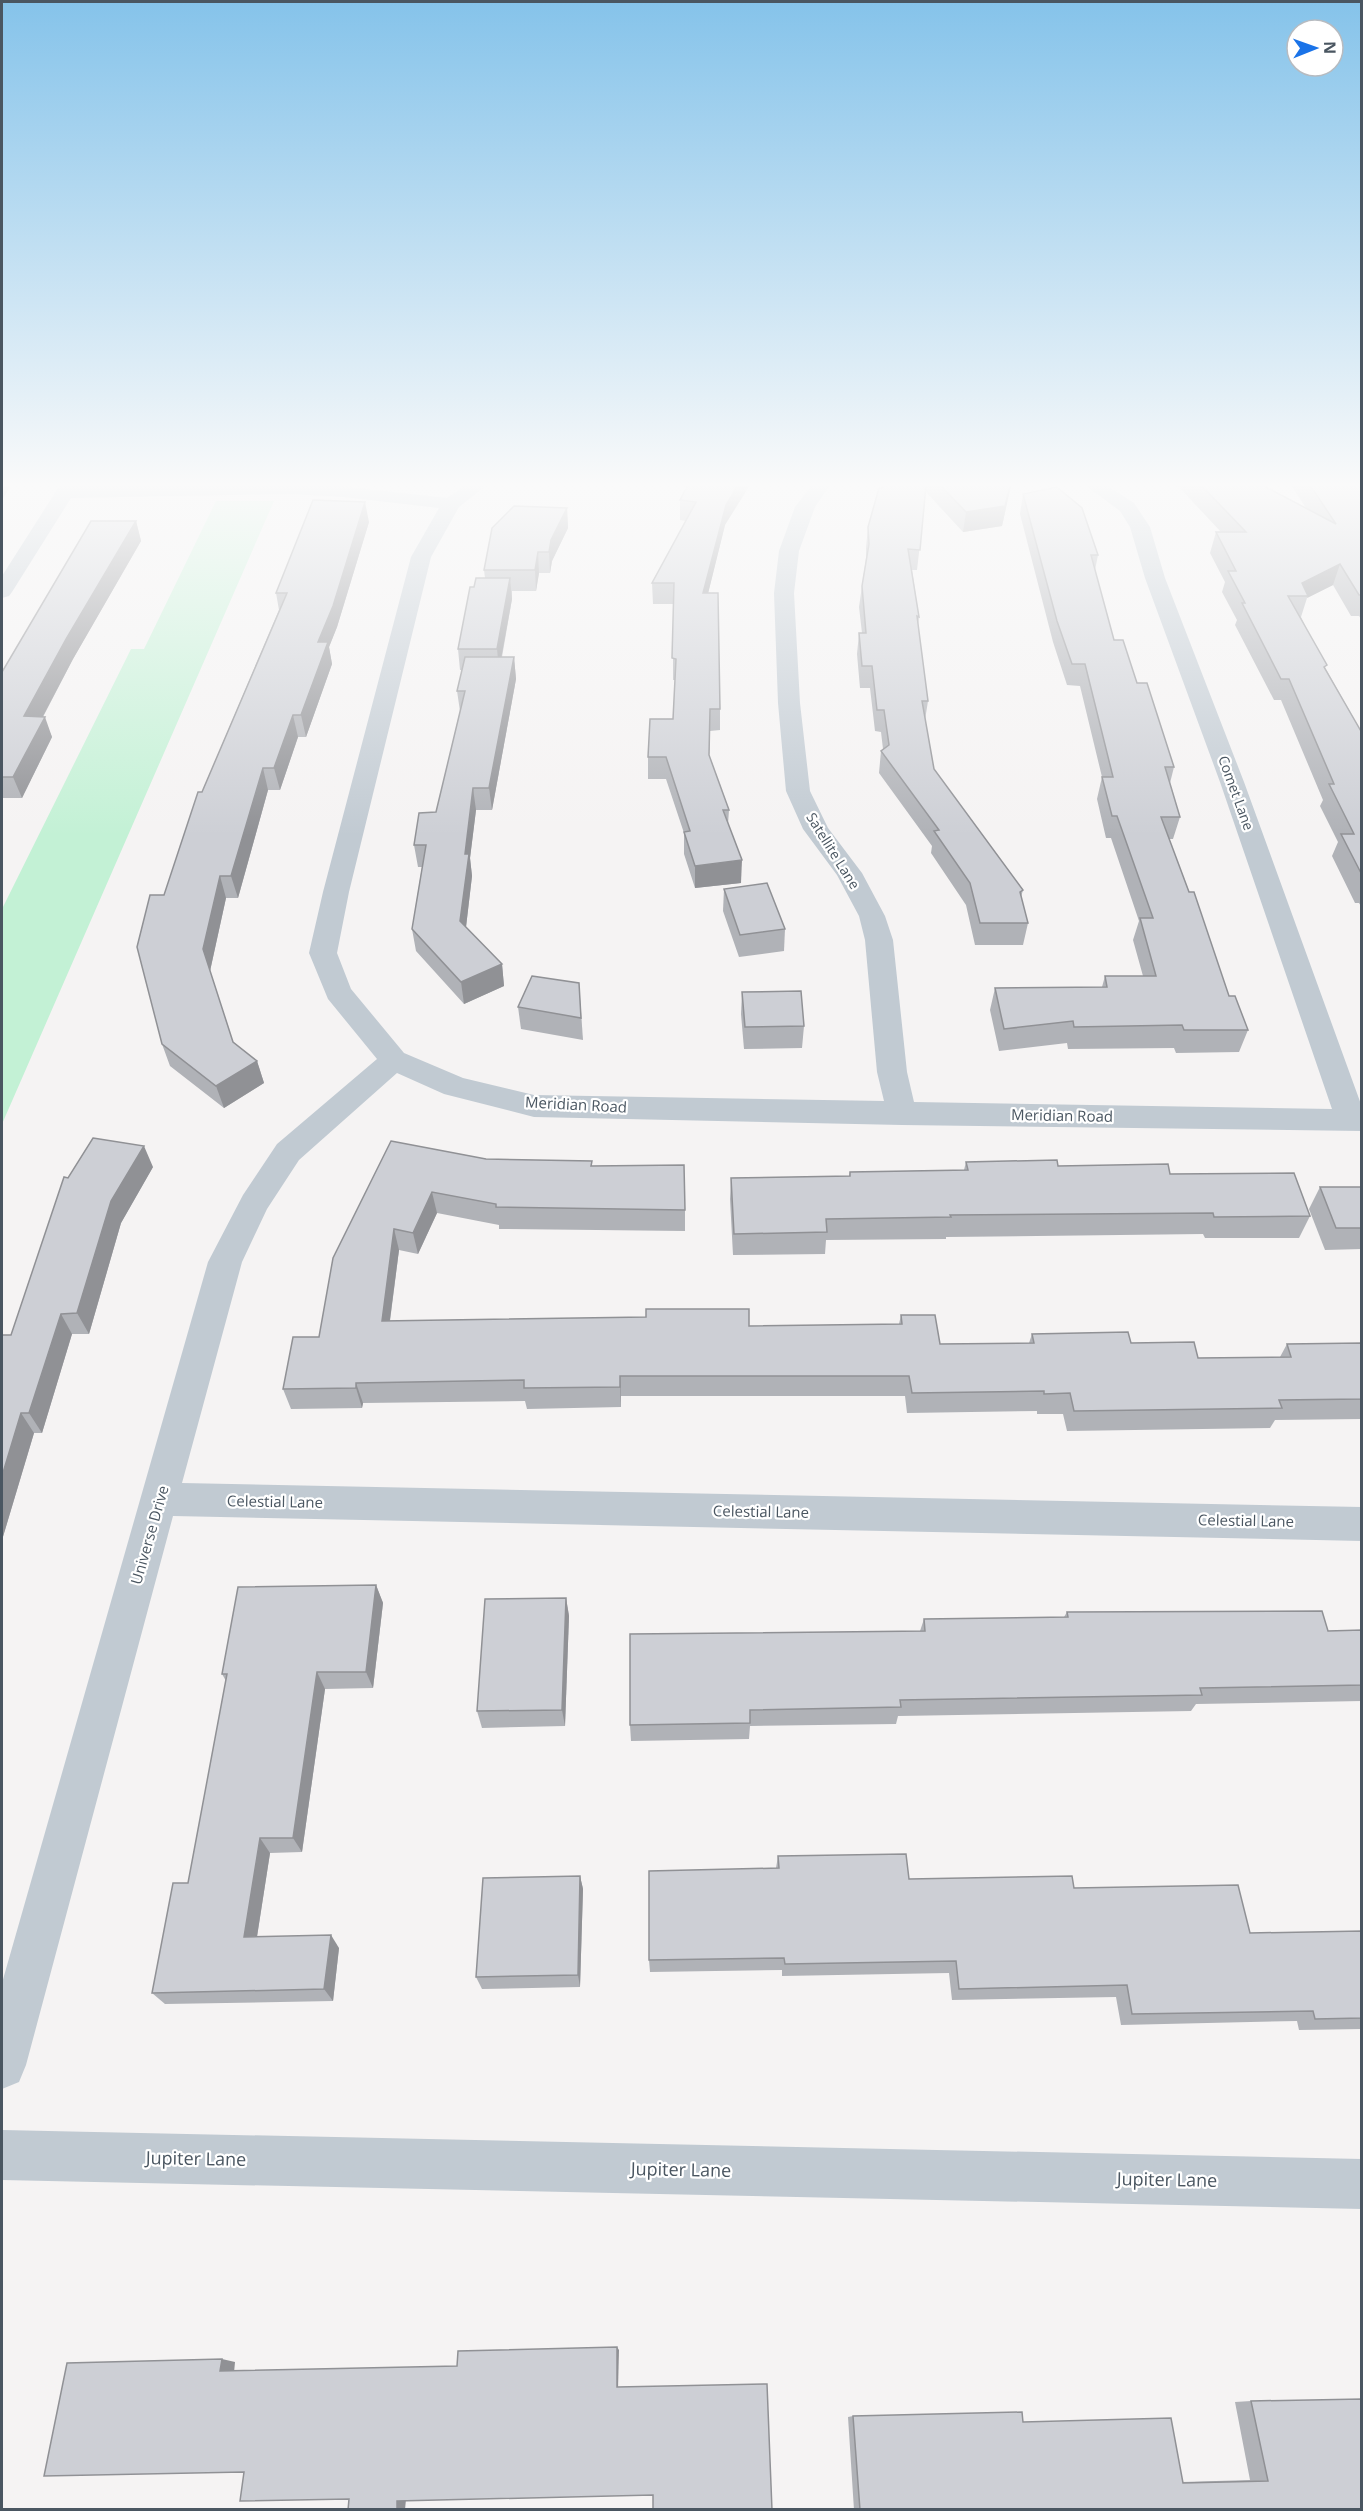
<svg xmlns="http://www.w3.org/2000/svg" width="1363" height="2511" viewBox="0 0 1363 2511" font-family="'Open Sans',sans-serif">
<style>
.green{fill:#c3f1d5}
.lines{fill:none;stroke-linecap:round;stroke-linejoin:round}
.minor{fill:#c1cad2;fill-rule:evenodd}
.wall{fill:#b0b2b7}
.shaded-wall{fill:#909195}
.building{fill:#cdcfd5;stroke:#909195;stroke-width:1.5}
.labels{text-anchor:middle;stroke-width:4.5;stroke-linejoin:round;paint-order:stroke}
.far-street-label{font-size:14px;fill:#4a5661;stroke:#fff}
.street-label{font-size:15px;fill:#4a5661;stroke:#fff}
.near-street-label{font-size:18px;fill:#4a5661;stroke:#fff}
</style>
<rect width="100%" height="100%" fill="#f5f3f3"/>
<path class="green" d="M216,501H274L2,1124V909L131,649H144Z"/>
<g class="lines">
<g class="minor">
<path d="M60,485H331L447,498L466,485H487L459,507L431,557L349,892L337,953L351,989L404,1053L463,1078L534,1095L884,1101L877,1072L865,940L859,916L837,875L803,829L786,791L778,703L774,593L779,551L795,507L812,485H830L815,507L799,551L794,593L800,703L810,791L828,828L862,873L885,916L893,940L907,1072L914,1102L1332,1109L1220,782L1145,578L1130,527L1120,511L1085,485H1106L1134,503L1150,527L1165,578L1244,782L1362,1107V1131L902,1125L534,1117L444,1094L397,1073L299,1160L267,1209L242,1262L182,1483L1362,1507V1541L173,1516L26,2065L19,2082L2,2089V1983L208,1262L243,1195L277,1144L377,1059L328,999L309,953L323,892L411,557L439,508L343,497L290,494L71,498L12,592L9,596L2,598V576Z"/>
<path d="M2,2130L1362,2159V2209L2,2180Z"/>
</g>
</g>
<g class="wall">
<path d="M688,485L725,525L708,593L720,709V730L710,731L709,756L729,810L728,824L741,883L695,888L684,854V833L666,779H648V757L673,719L675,680H673V604H653L652,583L686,521L680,520V500Z"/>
<path d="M883,485H1011L1002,526L963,532L926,492L917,570H912L919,617L918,625L928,701L925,720L934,769L1023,890L1021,897L1028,923L1023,945H975L966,905L931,853L932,846L879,773L881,751L883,749L881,732L875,731L870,688H860L857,654L859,633H862L859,607L866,558V548L868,527Z"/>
<path d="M1177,485H1262L1306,508L1291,485H1359L1362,488V620L1359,616H1351L1333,585L1307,598L1301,617L1326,669L1362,733V908L1359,903H1355L1332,856L1338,842L1320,806L1323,800L1281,700H1274L1235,625L1237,620L1222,592L1225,582L1210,553L1216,532H1221Z"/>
<path d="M1023,494L1098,555L1095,570L1114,640L1137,683L1174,767L1170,783L1180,817L1173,839H1169L1229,996L1248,1030L1239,1052L1176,1053L1174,1048L1068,1049L1067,1043L999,1051L990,1010L995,988L1102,987L1105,976H1143L1133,940L1139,921L1111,838H1106L1097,799L1102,777L1080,686L1067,685L1053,642L1020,514Z"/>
<path d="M567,508L568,528L552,561L550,573H539L536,591H512V599L502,657H514L516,679L492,810H476L470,858L472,876L466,927L502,964L504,986L464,1004L416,951L412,929L422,867H418L414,845L436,812L460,711L457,691L462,670H460L458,649L474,587L485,578L484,570Z"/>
<path d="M136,521L141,541L73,659L43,717L52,737L22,798H3L2,801V672Z"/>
<path d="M369,522L337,627L329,647L332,664L306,737H298L280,790H268L238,898H226L210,971L233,1042L257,1061L264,1083L224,1108L170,1066L162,1044L164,895L202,792L279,610L276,593Z"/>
<path d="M724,889L785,929L784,951L739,957L723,911Z"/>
<path d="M579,983L583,1040L521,1029L518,1007Z"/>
<path d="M742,992L804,1026L802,1048L744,1049L741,1014Z"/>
<path d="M391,1141L486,1159L592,1161V1166L685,1210V1231L499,1229V1225L437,1213L418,1254L399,1250L390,1321L749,1326L899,1324L901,1315L940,1344L1029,1343L1032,1334L1131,1343L1198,1358L1280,1357L1287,1344L1362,1343V1419L1275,1420L1270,1428L1067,1431L1063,1414H1037V1411L907,1413L905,1396H621V1407L527,1409L525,1401L363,1403L362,1408L291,1409L283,1389L319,1337Z"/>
<path d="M966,1162L1058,1166L1170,1174L1310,1216L1299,1238H1205L1203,1234L946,1237V1239L826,1240L825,1254L733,1255L730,1199L731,1178L849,1176L850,1172L964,1170Z"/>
<path d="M153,1167L121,1223L89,1334H72L42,1433H34L2,1540V1335H11L68,1178Z"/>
<path d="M1320,1187H1362V1249L1325,1250L1309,1209Z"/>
<path d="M376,1585L383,1603L373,1688L325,1689L302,1852L270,1853L257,1937L339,1948L333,2001L165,2004L152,1993L188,1883L226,1681L222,1674Z"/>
<path d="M566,1598L569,1616L565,1726L482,1728L477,1711Z"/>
<path d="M1067,1612L1328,1631L1362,1630V1701L1196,1704L1191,1711L898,1716L896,1724L750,1726L749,1739L631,1741L630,1725L920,1631L924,1619L1064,1617Z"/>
<path d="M778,1856L909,1879L1074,1888L1250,1933L1362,1931V2029L1299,2030L1297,2021L1121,2025L1116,1997L952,2000L949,1973L782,1976V1970L650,1972L649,1960L776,1868Z"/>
<path d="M580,1876L583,1889L580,1987L482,1989L476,1977Z"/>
<path d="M1251,2401L1362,2510H854L848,2417L853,2416L1023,2422L1182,2482L1250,2480L1235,2402Z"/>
</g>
<g class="shaded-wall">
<path d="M2,485H11L2,500Z"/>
<path d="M738,485H750L725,525L703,614V593L726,505Z"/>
<path d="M1010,485H1011L1002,526L963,532L966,512Z"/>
<path d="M365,502L369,522L337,627L329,647L332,664L306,737L301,715L318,642Z"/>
<path d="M567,508L568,528L552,561L550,573L549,552L551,540Z"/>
<path d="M136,521L141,541L73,659L32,737L24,716L66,639Z"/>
<path d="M538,552L539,573L536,591L535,570Z"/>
<path d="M1340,564L1333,585L1307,598L1308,596L1302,583Z"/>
<path d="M510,578L512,599L499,670L497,649Z"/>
<path d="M514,657L516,679L492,810L489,788Z"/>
<path d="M293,715L298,737L280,790L274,768Z"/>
<path d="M45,717L52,737L22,798L13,777Z"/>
<path d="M263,768L268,790L238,898L231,876Z"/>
<path d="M473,788L476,810L470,858L472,876L464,944L460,921L465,854Z"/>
<path d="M742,860L741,883L695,888V866Z"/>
<path d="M220,876L226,898L210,971L203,949Z"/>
<path d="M502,964L504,986L464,1004L461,982Z"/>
<path d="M257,1061L264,1083L224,1108L216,1086Z"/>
<path d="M144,1146L153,1167L121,1223L89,1334L77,1313L111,1201Z"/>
<path d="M432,1192L437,1213L418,1254L413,1233Z"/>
<path d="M394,1229L399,1250L387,1342L382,1321Z"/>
<path d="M61,1314L72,1334L42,1433L29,1413Z"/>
<path d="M620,1376L621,1396V1407L620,1387Z"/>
<path d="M356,1383L363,1403L362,1408L356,1388Z"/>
<path d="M21,1413L34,1433L2,1540V1476Z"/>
<path d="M376,1585L383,1603L373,1688L366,1672Z"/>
<path d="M566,1598L569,1616L565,1726L562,1710Z"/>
<path d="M317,1672L325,1689L302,1852L293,1838Z"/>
<path d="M260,1838L270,1853L255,1949L244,1937Z"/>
<path d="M580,1876L583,1889L580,1987L578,1975Z"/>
<path d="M331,1935L339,1948L333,2001L324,1989Z"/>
<path d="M617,2347L619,2350L618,2389L617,2387Z"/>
<path d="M222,2359L235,2362L234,2373L220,2371Z"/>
<path d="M406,2499L405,2510H397V2501Z"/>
</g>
<g class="building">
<path d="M688,485H738L726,505L703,593H718L720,709H710L709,755L729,810H723L742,860L695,866L684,832L690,831L666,757H648L650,719H673L676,659L672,658L674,583H652L696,502L680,500Z"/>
<path d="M883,485H926L920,550L908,549L919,617L917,616L928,701H922L934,769L1023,890L1020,892L1028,923H980L970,883L934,831L939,830L881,751L889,745L884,710H877L872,666H862L859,633H866L862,586L869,544L868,527L879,488H882Z"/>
<path d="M940,485H1010L1005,506L966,512Z"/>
<path d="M1201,485H1262L1336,524L1310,485H1359L1362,488V595H1359L1340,564L1302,583L1308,596H1288L1327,665L1324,667L1362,733V875L1341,834H1354L1329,784H1334L1289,679H1281L1242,603H1245L1228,571H1236L1216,532H1246Z"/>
<path d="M1057,487L1082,508L1098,555H1091L1114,640H1123L1137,683H1147L1174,767H1165L1180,817H1161L1189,892H1194L1229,996H1235L1248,1030H1184L1182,1025L1074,1027L1073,1021L1004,1029L995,988L1107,987L1105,976H1156L1140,918H1153L1117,816H1112L1102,777H1113L1085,664H1072L1057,621L1023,494Z"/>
<path d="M313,500L365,502L333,606L318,642H328L301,715H293L274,768H263L231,876H220L203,949L233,1042L257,1061L216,1086L162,1044L137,947L150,895H164L198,792H202L287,593H276Z"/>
<path d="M514,506L567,508L551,540L549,552H538L535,570H484L492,528Z"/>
<path d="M91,521H136L66,639L24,716L45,717L13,777H2V672Z"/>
<path d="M476,578H510L497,649H458L470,587H474Z"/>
<path d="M465,657H514L489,788H473L465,854H469L460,921L502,964L461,982L412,929L426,845H414L419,813L436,812L465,691H457Z"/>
<path d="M767,883L785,929L740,935L724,889Z"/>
<path d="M532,976L579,983L581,1018L518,1007Z"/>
<path d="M801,991L804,1026L745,1027L742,992Z"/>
<path d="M93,1138L144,1146L111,1201L77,1313L61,1314L29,1413H21L2,1476V1335H11L64,1177L68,1178Z"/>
<path d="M391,1141L486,1159L592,1161L591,1166L684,1165L685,1210L496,1207V1204L432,1192L413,1233L394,1229L382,1321L646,1317V1309H749V1326L902,1324L901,1315H935L940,1344L1034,1343L1032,1334L1128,1332L1131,1343L1194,1342L1198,1358L1291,1357L1287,1344L1362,1343V1399L1279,1400L1282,1408L1074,1411L1070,1393L1044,1394V1391L912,1393L909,1376H620V1387L524,1388V1380L356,1383V1388L283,1389L293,1337H319L333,1258Z"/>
<path d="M1057,1160L1058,1166L1168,1164L1170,1174L1294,1173L1310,1216L1214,1217L1213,1213L950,1215L951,1217L826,1219L827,1232L734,1234L731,1178L850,1176V1172L968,1170L966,1162Z"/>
<path d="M1320,1187H1362V1228H1336Z"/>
<path d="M376,1585L366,1672H317L293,1838H260L244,1937L331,1935L324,1989L152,1993L173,1883H188L227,1674H222L238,1587Z"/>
<path d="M566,1598L562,1710L477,1711L485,1599Z"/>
<path d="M1322,1611L1328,1631L1362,1630V1685L1200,1688L1202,1695L900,1700L901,1707L750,1710V1723L630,1725V1634L925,1631L924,1619L1068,1617L1067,1612Z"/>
<path d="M906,1854L909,1879L1072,1876L1074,1888L1238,1885L1250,1933L1362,1931V2018L1315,2019L1313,2011L1132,2014L1127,1985L959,1989L956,1961L785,1964L784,1958L649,1960V1871L779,1868L778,1856Z"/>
<path d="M580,1876L578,1975L476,1977L483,1878Z"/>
<path d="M617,2347V2387L767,2384L772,2510H653V2495L397,2501V2510H348L349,2499L240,2501L244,2472L44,2476L67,2363L222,2359L220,2371L457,2366L458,2351Z"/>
<path d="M1362,2399V2510H860L853,2416L1022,2412L1023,2422L1171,2418L1183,2483L1268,2481L1251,2401Z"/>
</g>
<linearGradient id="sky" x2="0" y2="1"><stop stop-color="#85c3ea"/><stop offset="0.58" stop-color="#fafafa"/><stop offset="1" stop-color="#fafafa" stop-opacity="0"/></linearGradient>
<rect width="1363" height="836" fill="url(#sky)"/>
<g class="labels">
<g class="far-street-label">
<text transform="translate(1236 793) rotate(70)" y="5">Comet Lane</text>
<text transform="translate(833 851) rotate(58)" y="5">Satellite Lane</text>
</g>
<g class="street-label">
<text transform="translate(576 1105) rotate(3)" y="5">Meridian Road</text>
<text transform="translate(1062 1116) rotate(1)" y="5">Meridian Road</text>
<text transform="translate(275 1502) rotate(1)" y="5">Celestial Lane</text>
<text transform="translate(761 1512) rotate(1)" y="5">Celestial Lane</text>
<text transform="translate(1246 1521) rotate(1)" y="5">Celestial Lane</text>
<text transform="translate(150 1535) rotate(-74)" y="5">Universe Drive</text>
</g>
<g class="near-street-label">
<text transform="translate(196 2159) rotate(1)" y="6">Jupiter Lane</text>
<text transform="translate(681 2170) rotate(1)" y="6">Jupiter Lane</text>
<text transform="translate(1167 2180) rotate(1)" y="6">Jupiter Lane</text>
</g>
</g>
<rect width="1363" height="2511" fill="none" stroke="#4a5661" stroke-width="6"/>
<g transform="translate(1315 48) rotate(89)"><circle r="28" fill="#ffffff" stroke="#b7bbc0" stroke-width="1.5"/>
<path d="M0-4.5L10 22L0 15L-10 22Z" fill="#1a73e8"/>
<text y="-9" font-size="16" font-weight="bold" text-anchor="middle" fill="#4a5661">N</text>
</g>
</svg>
